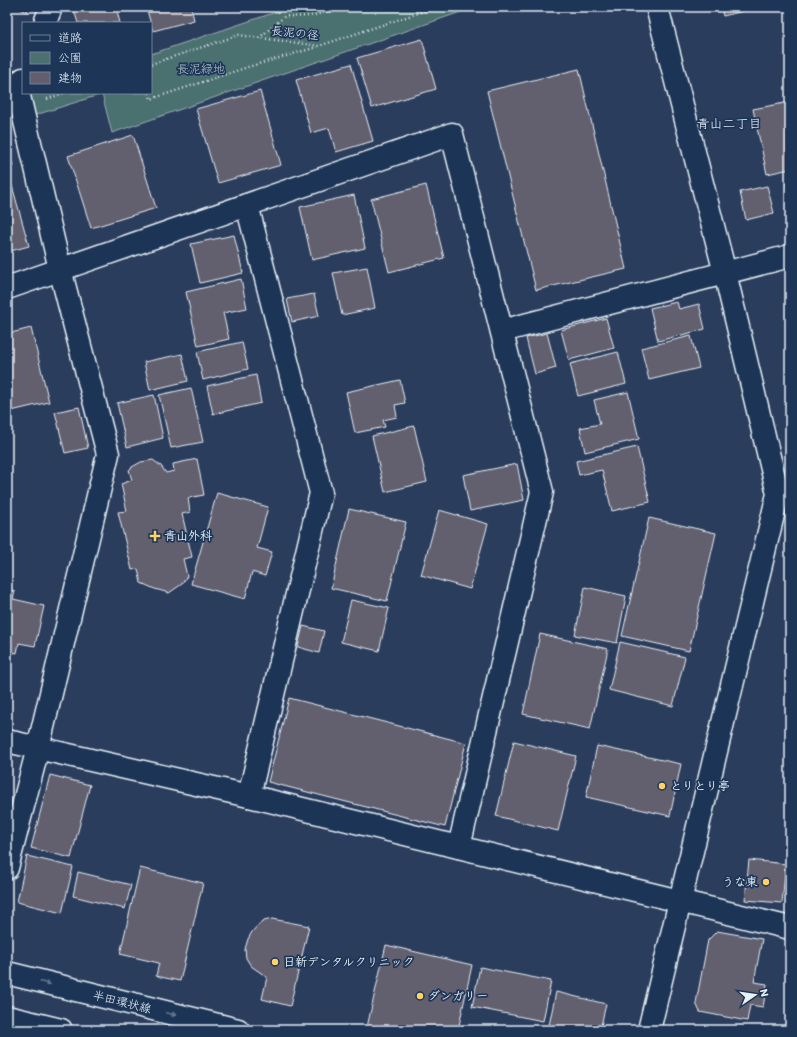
<svg xmlns="http://www.w3.org/2000/svg" width="797" height="1037" viewBox="0 0 797 1037" font-family="Itim,'Klee One',sans-serif">
<style>
.green{fill:#4c6f70;stroke:#9ab0b4}
.building{fill:#625e6e;stroke:#e8f1f8}
.lines{fill:none;stroke-linecap:round;stroke-linejoin:round}
.street-casing{stroke:#e8f1f8;stroke-width:25}
.secondary-casing{stroke:#e8f1f8;stroke-width:25}
.path{stroke:#e8f1f8;stroke-width:2.5;stroke-dasharray:1 3;stroke-linecap:butt}
.street{stroke:#1d3557;stroke-width:22}
.secondary{stroke:#1d3557;stroke-width:22}
.oneway{fill:#64778f}
.poi-dot{fill:#ffd166;stroke:#1d3557;stroke-width:1.5}
.labels{text-anchor:middle;stroke-width:3.5;stroke-linejoin:round;paint-order:stroke}
.street-label{font-size:12px;fill:#e8f1f8;stroke:#1d3557}
.park-label{font-size:12px;fill:#b1c4c8;stroke:#1d3557}
.poi-label{font-size:12px;font-weight:bold;fill:#e8f1f8;stroke:#1d3557;text-anchor:start}
.neighbourhood-label{font-size:13px;fill:#e8f1f8;stroke:#1d3557}
</style>
<rect width="100%" height="100%" fill="#2b3d5c"/>
<filter id="ink" filterUnits="userSpaceOnUse"><feTurbulence type="fractalNoise" baseFrequency=".025" numOctaves="2"/><feDisplacementMap in="SourceGraphic" scale="8" xChannelSelector="R" yChannelSelector="G"/><feConvolveMatrix kernelMatrix="1 2 1 2 8 2 1 2 1" color-interpolation-filters="sRGB"/></filter>
<g filter="url(#ink)">
<path class="green" d="M291,7H475L112,133L102,94L7,124V103L35,93H151V54Z"/>
<g class="building">
<path d="M16,7H29L27,12Z"/>
<path d="M73,7H116L120,23H78Z"/>
<path d="M146,7H191L194,20L153,31Z"/>
<path d="M721,7H760L723,16Z"/>
<path d="M422,39L436,89L372,108L357,58Z"/>
<path d="M351,64L373,141L336,152L329,128L311,133L296,80Z"/>
<path d="M579,69L626,269L536,290L487,91Z"/>
<path d="M260,91L281,165L218,183L196,109Z"/>
<path d="M790,102V169L767,174L753,109Z"/>
<path d="M133,135L156,208L91,228L68,156Z"/>
<path d="M7,144L13,166L7,168Z"/>
<path d="M11,182L29,246L7,252V183Z"/>
<path d="M790,182V198L786,183Z"/>
<path d="M426,185L444,258L389,272L371,199Z"/>
<path d="M767,186L774,213L746,220L740,192Z"/>
<path d="M354,195L365,248L312,260L300,207Z"/>
<path d="M234,235L243,273L200,283L191,244Z"/>
<path d="M367,267L375,308L342,315L333,273Z"/>
<path d="M790,275V291L786,276Z"/>
<path d="M241,279L247,308L223,313L229,339L198,346L186,292Z"/>
<path d="M314,294L319,316L292,322L287,299Z"/>
<path d="M677,302L679,309L699,304L705,329L658,341L650,308Z"/>
<path d="M606,318L614,348L569,360L561,330Z"/>
<path d="M31,328L49,402L7,412V334Z"/>
<path d="M547,333L556,368L535,374L526,338Z"/>
<path d="M691,336L699,368L649,380L641,348Z"/>
<path d="M242,342L248,369L203,380L197,352Z"/>
<path d="M618,352L626,384L578,396L570,364Z"/>
<path d="M182,354L188,381L150,390L144,362Z"/>
<path d="M256,375L261,403L213,414L207,386Z"/>
<path d="M400,380L405,403L395,405L397,417L383,420L385,427L355,433L346,392Z"/>
<path d="M191,388L203,442L171,448L159,395Z"/>
<path d="M628,392L639,439L585,452L580,428L600,424L594,400Z"/>
<path d="M154,395L163,438L127,447L117,403Z"/>
<path d="M79,407L88,448L65,453L55,412Z"/>
<path d="M414,426L427,482L385,492L372,436Z"/>
<path d="M637,447L650,502L612,511L602,470L579,475L576,461Z"/>
<path d="M197,459L204,495L188,498L190,512L182,514L192,557L183,559L187,576L182,584L169,593L155,589L141,583L138,569L132,570L118,512L127,511L121,484L132,480L129,470L132,467L141,462L153,460L161,466L166,473L174,471L173,464Z"/>
<path d="M517,464L524,500L470,511L463,475Z"/>
<path d="M217,493L268,507L257,548L272,552L265,576L252,572L245,599L191,584Z"/>
<path d="M349,509L406,522L387,601L331,588Z"/>
<path d="M439,510L488,524L470,589L421,575Z"/>
<path d="M649,518L716,533L689,651L622,636Z"/>
<path d="M585,587L626,596L617,643L575,635Z"/>
<path d="M7,589L15,591L13,599L44,606L35,646L19,643L17,653L7,651Z"/>
<path d="M351,600L389,608L379,651L341,642Z"/>
<path d="M303,626L324,631L319,653L298,647Z"/>
<path d="M540,634L608,649L590,729L523,714Z"/>
<path d="M620,642L685,657L673,706L609,690Z"/>
<path d="M289,698L466,743L445,827L268,782Z"/>
<path d="M514,741L576,756L558,831L496,816Z"/>
<path d="M597,746L681,764L670,816L586,797Z"/>
<path d="M50,775L90,785L71,858L31,848Z"/>
<path d="M27,856L73,867L62,913L17,902Z"/>
<path d="M787,859H790V901H788Z"/>
<path d="M749,860L786,864L782,903L745,900Z"/>
<path d="M140,868L203,883L180,981L156,976L159,963L120,954Z"/>
<path d="M78,872L131,885L125,909L73,896Z"/>
<path d="M272,919L309,926L290,1006L262,999L267,977L251,966L246,958L245,949L248,939L252,932L258,925L264,921Z"/>
<path d="M717,931L762,939L754,982L767,984L763,1007L750,1005L747,1021L700,1012L696,1003L708,940Z"/>
<path d="M386,945L472,965L458,1030H378L367,1027Z"/>
<path d="M480,967L551,981L543,1021L472,1007Z"/>
<path d="M556,992L606,1004L600,1030H548Z"/>
</g>
<g class="lines">
<defs>
<g id="street">
<path d="M45,23L51,7"/>
<path d="M247,205L321,493L249,796"/>
<path d="M7,288L452,134L542,492L459,847"/>
<path d="M502,331L790,256"/>
<path d="M7,741L249,796L790,928"/>
<path d="M7,868L38,748L108,454L60,269L18,92L23,79"/>
</g>
<g id="secondary">
<path d="M7,973L238,1030"/>
<path d="M7,1017L61,1030"/>
<path d="M649,1030L778,494L725,273L657,7"/>
</g>
</defs>
<use href="#street" class="street-casing"/>
<use href="#secondary" class="secondary-casing"/>
<g class="path">
<path d="M259,38L285,16C304,17 318,17 336,7"/>
<path d="M151,64L239,35L319,46L436,7"/>
<path d="M149,93L151,99L248,67L317,47"/>
<path d="M47,99L64,93"/>
</g>
<use href="#street" class="street"/>
<use href="#secondary" class="secondary"/>
</g>
<defs><path id="oneway-solid" d="M-6-.8H1V-3.2L6.5 0L1 3.2V.8H-6Z"/></defs>
<g class="oneway">
<use href="#oneway-solid" transform="translate(45 983) rotate(14)"/>
<use href="#oneway-solid" transform="translate(171 1014) rotate(14)"/>
</g>
</g>
<g class="poi-dot">
<path d="M153 530h4v4h4v4h-4v4h-4v-4h-4v-4h4z"/>
<circle cx="662" cy="786" r="4"/>
<circle cx="766" cy="882" r="4"/>
<circle cx="275" cy="962" r="4"/>
<circle cx="420" cy="996" r="4"/>
</g>
<g class="labels">
<g class="street-label">
<text transform="translate(295 33) rotate(6)" y="4">長泥の径</text>
<text transform="translate(122 1002) rotate(14)" y="4">半田環状線</text>
</g>
<g class="park-label">
<text x="201" y="73">長泥緑地</text>
</g>
<g class="poi-label">
<text x="164" y="540">青山外科</text>
<text x="670" y="790">とりとり亭</text>
<text x="758" y="886" text-anchor="end">うな東</text>
<text x="283" y="966">日新デンタルクリニック</text>
<text x="428" y="1000">ダンガリー</text>
</g>
<g class="neighbourhood-label">
<text x="729" y="128">青山二丁目</text>
</g>
</g>
<rect width="797" height="1037" fill="none" stroke="#1d3557" stroke-width="24"/>
<rect x="12" y="12" width="773" height="1013" fill="none" stroke="#e8f1f8" stroke-width="1.5" filter="url(#ink)"/>
<rect x="22" y="22" width="130" height="72" fill="#1d3557" stroke="#6e8097"/>
<rect x="30" y="35" width="20" height="6" fill="#1d3557" stroke="#6e8097"/>
<text x="58" y="42" font-size="12" fill="#e8f1f8">道路</text>
<rect x="30" y="52" width="20" height="12" fill="#4c6f70" stroke="#6e8097"/>
<text x="58" y="62" font-size="12" fill="#e8f1f8">公園</text>
<rect x="30" y="72" width="20" height="12" fill="#625e6e" stroke="#6e8097"/>
<text x="58" y="82" font-size="12" fill="#e8f1f8">建物</text>
<g transform="translate(755 995) rotate(77)" stroke="#1d3557" stroke-width="3" paint-order="stroke">
<path d="M0-3L7 15L0 10L-7 15Z" fill="#e8f1f8"/>
<text y="-6" font-size="11" font-weight="bold" text-anchor="middle" fill="#e8f1f8">N</text>
</g>
</svg>
